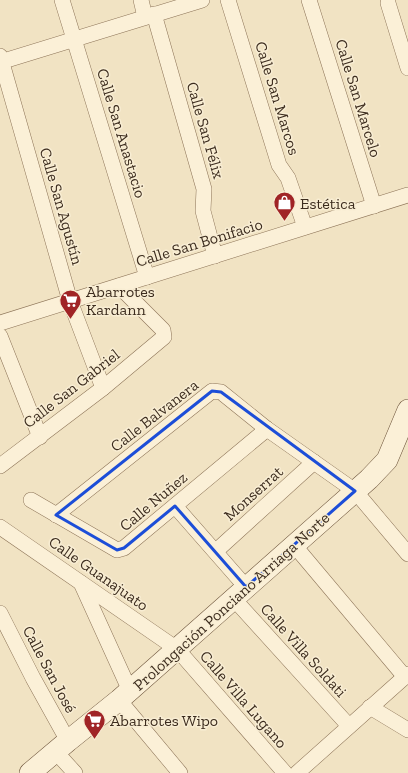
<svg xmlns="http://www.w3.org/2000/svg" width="408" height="773" viewBox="0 0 408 773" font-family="'Zilla Slab',serif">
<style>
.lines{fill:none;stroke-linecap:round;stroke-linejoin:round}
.street-casing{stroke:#8d7458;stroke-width:16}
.secondary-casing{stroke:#6e553c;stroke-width:22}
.street{stroke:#fbf0d7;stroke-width:15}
.secondary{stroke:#fbf0d7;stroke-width:21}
.marked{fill:none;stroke:#1d4ed8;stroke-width:3;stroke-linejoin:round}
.labels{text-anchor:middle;stroke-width:3;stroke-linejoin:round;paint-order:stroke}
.street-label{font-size:16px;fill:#3c2c1e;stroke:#f8edd3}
.poi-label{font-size:16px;fill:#3c2c1e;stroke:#f8edd3;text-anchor:start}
</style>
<rect width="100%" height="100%" fill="#f1e3c3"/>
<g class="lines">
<defs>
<g id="street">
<path d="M62,0L147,277"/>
<path d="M141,0L145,17"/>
<path d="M228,0L279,165L288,178L305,227"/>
<path d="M309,0L374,206"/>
<path d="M388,3L408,68"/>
<path d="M154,14L204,189L203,211L215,256"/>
<path d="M0,56L70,301L103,388"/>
<path d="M0,62L202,0"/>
<path d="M0,323L408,195"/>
<path d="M0,336L40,437"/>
<path d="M0,466L103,388L164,337L163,330L119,286"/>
<path d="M31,500L117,550L124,548L267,429"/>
<path d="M175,506L246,587"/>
<path d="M56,515L212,391L221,392L267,429L355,491L408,554"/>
<path d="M0,527L177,649L285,773"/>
<path d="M294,545L405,677"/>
<path d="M216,551L314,462"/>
<path d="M81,583L130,691"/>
<path d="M233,598L349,726"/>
<path d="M0,613L33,678L68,741"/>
<path d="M119,700L180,773"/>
<path d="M370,707L408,730"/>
<path d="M55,751L75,773"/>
<path d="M297,773L408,674"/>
</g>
<path id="secondary" d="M30,773L68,741L119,700L369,479L387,460L408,410"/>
</defs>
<use href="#street" class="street-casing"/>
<use href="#secondary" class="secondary-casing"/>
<use href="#street" class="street"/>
<use href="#secondary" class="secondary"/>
</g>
<path class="marked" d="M212,391L221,392L355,491L246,587L175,506L124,548L117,550L56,515Z"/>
<defs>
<symbol id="shop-pin" viewBox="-11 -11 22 30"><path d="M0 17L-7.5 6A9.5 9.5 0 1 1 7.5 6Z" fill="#a02426" stroke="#f8edd3"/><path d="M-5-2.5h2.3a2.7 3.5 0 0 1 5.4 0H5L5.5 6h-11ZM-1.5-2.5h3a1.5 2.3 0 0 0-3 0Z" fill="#fff"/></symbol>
<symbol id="supermarket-pin" viewBox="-11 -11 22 30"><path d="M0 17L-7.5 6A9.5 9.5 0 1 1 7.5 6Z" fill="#a02426" stroke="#f8edd3"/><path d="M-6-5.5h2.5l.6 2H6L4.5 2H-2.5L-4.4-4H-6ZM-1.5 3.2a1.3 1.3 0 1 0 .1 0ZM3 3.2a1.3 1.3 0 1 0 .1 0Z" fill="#fff"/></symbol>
</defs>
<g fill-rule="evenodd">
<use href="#shop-pin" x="272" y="190" width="25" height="34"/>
<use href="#supermarket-pin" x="58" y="288" width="25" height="34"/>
<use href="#supermarket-pin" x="82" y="708" width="25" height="34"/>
</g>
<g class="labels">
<g class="street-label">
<text transform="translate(278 98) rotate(73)" y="6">Calle San Marcos</text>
<text transform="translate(359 98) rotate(73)" y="6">Calle San Marcelo</text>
<text transform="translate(206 130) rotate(74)" y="6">Calle San Félix</text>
<text transform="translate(122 133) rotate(73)" y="6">Calle San Anastacio</text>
<text transform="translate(62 206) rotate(74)" y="6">Calle San Agustín</text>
<text transform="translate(199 242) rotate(-17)" y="6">Calle San Bonifacio</text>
<text transform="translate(71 388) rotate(-38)" y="6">Calle San Gabriel</text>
<text transform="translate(154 415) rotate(-38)" y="6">Calle Balvanera</text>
<text transform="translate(253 493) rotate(-42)" y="6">Monserrat</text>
<text transform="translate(153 501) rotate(-40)" y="6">Calle Nuñez</text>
<text transform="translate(99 573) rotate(35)" y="6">Calle Guanajuato</text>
<text transform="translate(231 601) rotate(-42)" y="6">Prolongación Ponciano Arriaga Norte</text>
<text transform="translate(304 650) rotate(48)" y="6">Calle Villa Soldati</text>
<text transform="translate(50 669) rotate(62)" y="6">Calle San José</text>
<text transform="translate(244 699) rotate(49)" y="6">Calle Villa Lugano</text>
</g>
<g class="poi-label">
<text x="300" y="209">Estética</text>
<text x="86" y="297">Abarrotes<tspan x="86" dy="18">Kardann</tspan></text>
<text x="110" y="726">Abarrotes Wipo</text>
</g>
</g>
</svg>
